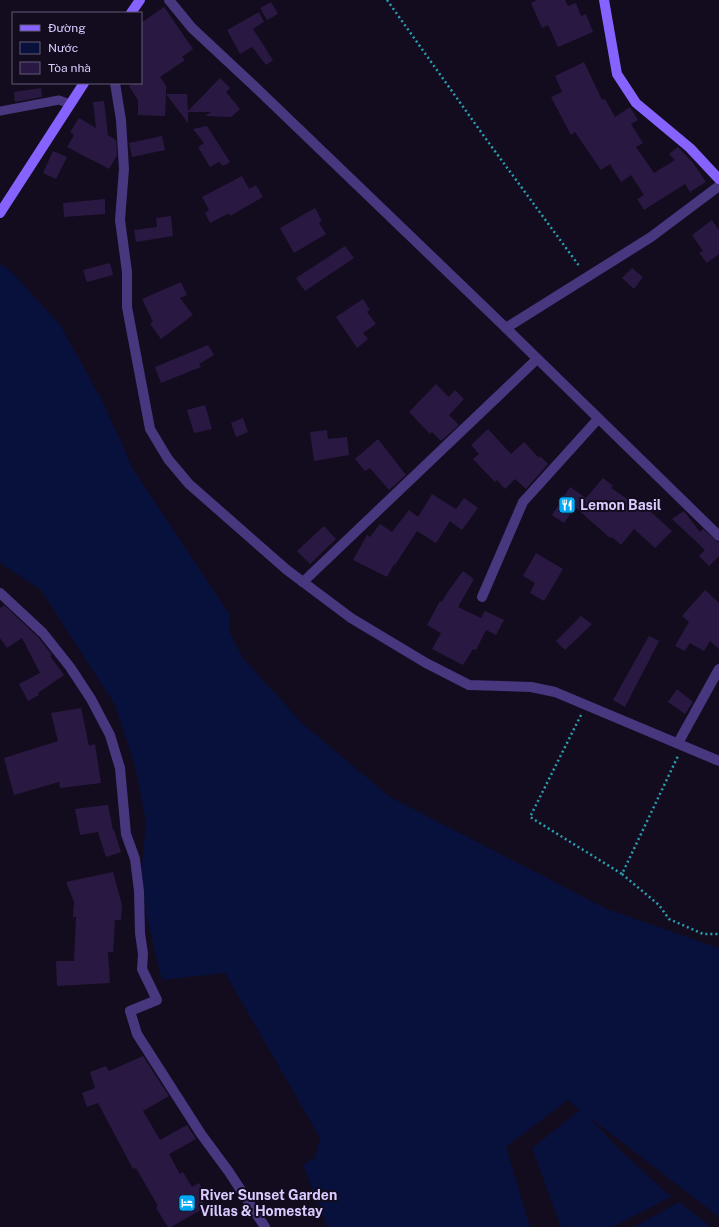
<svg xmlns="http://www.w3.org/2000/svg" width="719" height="1227" viewBox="0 0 719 1227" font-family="'Public Sans',sans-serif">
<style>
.water{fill:#08103c}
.building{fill:#291841}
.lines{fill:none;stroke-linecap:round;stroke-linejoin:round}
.path{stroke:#2b9eb2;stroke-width:2.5;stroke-dasharray:2 3;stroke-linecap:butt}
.lane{stroke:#48367f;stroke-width:9}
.street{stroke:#48367f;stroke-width:10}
.secondary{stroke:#8662ff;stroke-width:10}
.labels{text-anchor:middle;stroke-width:4;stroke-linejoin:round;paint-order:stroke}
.poi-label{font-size:14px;font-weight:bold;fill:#dbcbff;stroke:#130c1f;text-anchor:start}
</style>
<rect width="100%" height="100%" fill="#130c1f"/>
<g class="water">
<path d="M0,264L12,272L60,325L103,402L133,469L230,615L229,631L242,657L303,724L390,797L607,909L719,948V1217L588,1116L621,1151L671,1197L613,1227H561L532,1148L580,1110L568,1100L506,1147L530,1227H327L303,1165L315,1158L320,1138L225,973L162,980L146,914L141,877L146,821L135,766L115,705L41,590L0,563Z"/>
<path d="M679,1202L711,1227H634Z"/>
</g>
<g class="building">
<path d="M537,0H565L568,6L576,3L581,16L586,14L593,32L558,47L548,25L542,28L531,3Z"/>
<path d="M271,2L278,14L267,20L260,8Z"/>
<path d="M164,7L193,49L182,57L185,60L160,77L166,86V94H187L188,111L220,78L230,88L226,92L240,109L231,117L205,116L211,112H188V123L166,94L165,116L138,115V100L129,86L134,83H141V23Z"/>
<path d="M259,12L264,22L253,29L273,60L266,65L252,47L240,54L227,30Z"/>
<path d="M584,62L602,100L605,99L615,117L630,107L638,120L631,124L643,143L636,147L654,173L675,160L669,154L678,147L693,163L706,182L690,192L685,184L644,210L637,199L644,195L631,175L621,182L610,164L601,170L575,132L571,135L551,97L562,92L555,76Z"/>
<path d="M41,88L42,97L15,102L14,92Z"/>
<path d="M104,101L108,135L116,140L117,155L109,169L67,147L74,135L70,132L79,118L96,128L93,102Z"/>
<path d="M207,126L230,162L223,166L219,162L210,167L198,147L204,143L193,129Z"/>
<path d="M162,136L165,150L132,157L129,143Z"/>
<path d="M53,151L67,157L56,179L43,173Z"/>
<path d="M242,176L249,189L256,185L263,197L230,216L229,213L210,223L205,213L209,210L202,197Z"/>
<path d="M105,199V214L64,217L63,203Z"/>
<path d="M315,208L322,221L319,223L326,234L294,253L280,228Z"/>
<path d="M171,216L173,236L136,242L134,230L157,227L156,218Z"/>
<path d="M712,220L719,230V254L707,263L699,253L703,251L692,235Z"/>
<path d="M345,246L354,258L305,291L296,278Z"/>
<path d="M110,263L113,275L87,282L83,270Z"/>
<path d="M632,268L643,277L634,289L622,278Z"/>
<path d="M181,282L187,295L180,298L193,315L161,339L150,324L153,322L142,299Z"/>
<path d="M363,299L370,310L367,312L376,324L363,333L368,339L357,348L336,317Z"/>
<path d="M208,345L214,355L199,364L201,367L161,383L155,367Z"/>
<path d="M436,384L449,397L455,390L464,399L449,415L459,425L441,441L432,432L430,434L409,412Z"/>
<path d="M205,405L212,429L194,433L187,410Z"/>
<path d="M243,418L248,432L236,437L231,423Z"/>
<path d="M488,429L511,454L524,442L539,458L540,456L548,464L526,489L515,479L505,489L497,480L495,482L473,459L479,454L471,445Z"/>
<path d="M327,430L328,439L347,437L349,455L314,461L310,432Z"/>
<path d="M378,439L406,475L389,490L370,468L365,471L355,459Z"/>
<path d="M603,478L613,486L611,488L639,507L642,504L672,531L655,548L634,529L621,545L612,537L610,538L575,507L564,523L552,515L570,487L586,498Z"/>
<path d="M432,494L456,509L464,498L478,508L462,530L450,521L436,543L417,531L395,565L394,564L387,577L353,560L367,535L370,537L380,524L392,532L409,510L418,517Z"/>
<path d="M684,511L700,532L703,529L719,543V556L709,566L699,556L705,550L672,519Z"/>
<path d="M324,526L336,539L310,564L297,551Z"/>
<path d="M536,553L563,569L544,601L530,593L535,583L523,576Z"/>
<path d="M463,571L474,579L458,607L481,618L485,611L504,620L496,635L486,630L476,650L473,649L463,665L432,649L441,633L427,625L440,601L442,602L447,593Z"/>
<path d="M705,590L719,603V649L710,641L704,651L690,643L685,651L675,646L689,622L682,616Z"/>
<path d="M4,605L38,637L52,655L50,656L64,675L38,693L39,695L28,701L19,684L40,673L22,638L7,648L0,638V608Z"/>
<path d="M581,616L592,624L565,650L556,641Z"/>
<path d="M649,636L659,641L625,707L613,700Z"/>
<path d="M677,689L693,702L685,714L668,702Z"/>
<path d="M81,708L89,746L95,744L101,783L60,788L59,782L14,795L4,758L58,741L51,713Z"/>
<path d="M106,805H108L113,830H114L121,852L106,857L98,832L80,835L75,809Z"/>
<path d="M113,872L122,905L121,920H115L113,952H108L110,983L57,986L56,961H74L76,917H73L74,902L66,882Z"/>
<path d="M143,1056L169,1096L143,1111L160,1140L187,1125L196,1139L169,1154L180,1174L183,1172L192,1187L199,1183L206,1195L200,1198L206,1207L171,1227H168L156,1208L158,1206L136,1168L133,1169L98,1103L87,1107L82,1093L95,1088L90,1072L106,1066L109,1071Z"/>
</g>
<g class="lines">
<g class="path">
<path d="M387,0L486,139L580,267"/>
<path d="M581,715L530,817L622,874L678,756"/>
<path d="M622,874L659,905L669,919L703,934H719"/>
</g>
<path class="lane" d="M0,111L59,100L70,104"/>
<g class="street">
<path d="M169,0L192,28L252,84L506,328L719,536"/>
<path d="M115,83L121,120L124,169L120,220L127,272V307L150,429L168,459L189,484L287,570L351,618L426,663L469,685L531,687L555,692L719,761"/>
<path d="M506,328L651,237L719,186"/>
<path d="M303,582L537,359"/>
<path d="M0,593L43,633L70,667L91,699L110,735L120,768L126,834L135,859L139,891L140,933L143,954L142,969L157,1000L130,1011L137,1034L201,1134L229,1172L265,1227"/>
<path d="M482,597L523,502L598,419"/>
<path d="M678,743L719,669"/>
</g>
<g class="secondary">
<path d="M604,0L617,74L636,103L690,148L719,179"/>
<path d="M131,13L140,0"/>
<path d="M0,213L84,83"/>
</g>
</g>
<defs>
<symbol id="restaurant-square" viewBox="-11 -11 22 22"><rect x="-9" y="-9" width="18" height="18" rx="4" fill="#00aaf6" stroke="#130c1f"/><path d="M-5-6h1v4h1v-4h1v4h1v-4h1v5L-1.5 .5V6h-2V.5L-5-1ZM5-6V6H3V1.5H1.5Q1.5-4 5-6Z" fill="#fff"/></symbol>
<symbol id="hotel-square" viewBox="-11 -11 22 22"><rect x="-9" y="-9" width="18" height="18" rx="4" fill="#00aaf6" stroke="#130c1f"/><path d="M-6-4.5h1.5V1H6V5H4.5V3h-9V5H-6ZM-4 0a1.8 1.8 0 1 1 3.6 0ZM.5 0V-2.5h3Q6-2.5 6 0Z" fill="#fff"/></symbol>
</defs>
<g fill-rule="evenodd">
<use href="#restaurant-square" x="557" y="495" width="20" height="20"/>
<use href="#hotel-square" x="177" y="1193" width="20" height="20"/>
</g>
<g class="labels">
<g class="poi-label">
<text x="580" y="510">Lemon Basil</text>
<text x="200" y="1200">River Sunset Garden<tspan x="200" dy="16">Villas &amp; Homestay</tspan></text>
</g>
</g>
<rect x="12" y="12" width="130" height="72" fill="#130c1f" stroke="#635879"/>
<rect x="20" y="25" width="20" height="6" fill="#8662ff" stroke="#635879"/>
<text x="48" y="32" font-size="12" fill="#dbcbff">Đường</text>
<rect x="20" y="42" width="20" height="12" fill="#08103c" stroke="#635879"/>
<text x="48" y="52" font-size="12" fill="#dbcbff">Nước</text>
<rect x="20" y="62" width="20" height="12" fill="#291841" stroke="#635879"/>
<text x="48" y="72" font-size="12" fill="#dbcbff">Tòa nhà</text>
</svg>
